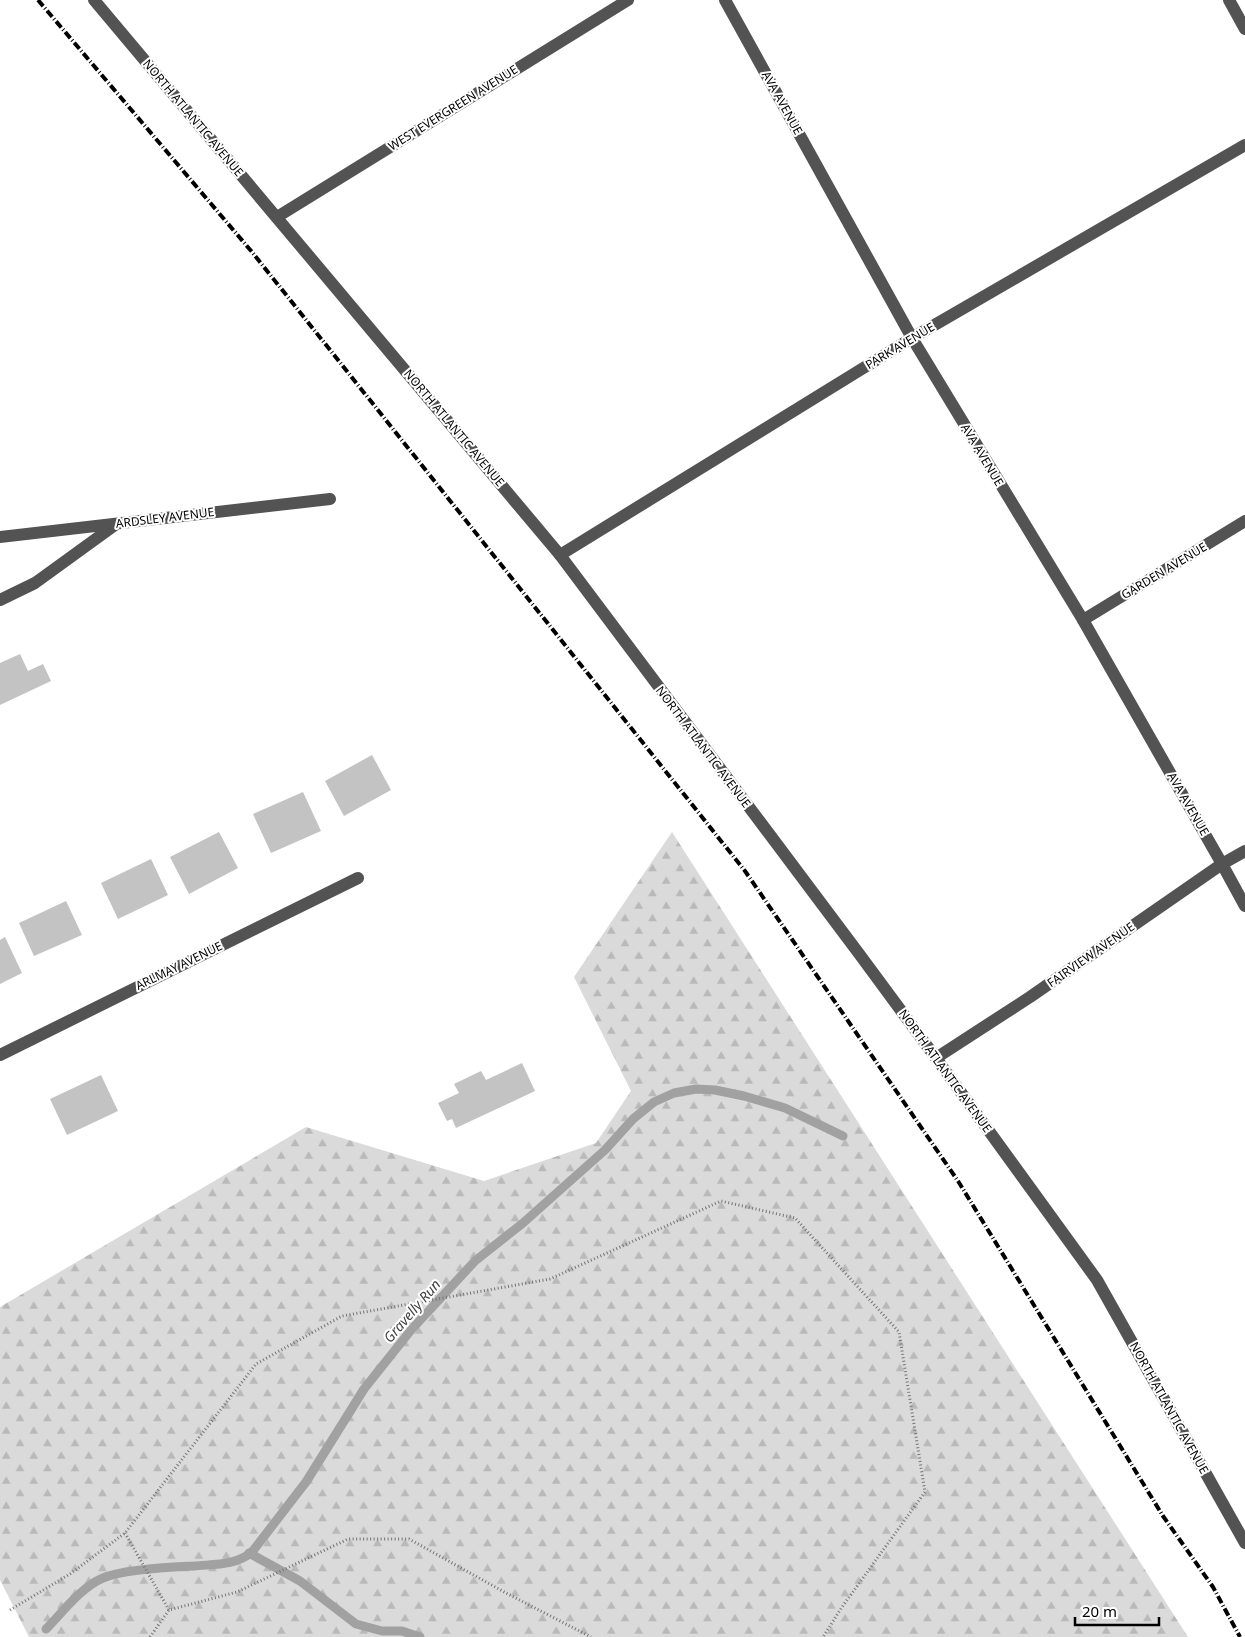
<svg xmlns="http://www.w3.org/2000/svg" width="1245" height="1637" viewBox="0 0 1245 1637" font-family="'Noto Sans',sans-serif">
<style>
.forest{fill:url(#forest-firs)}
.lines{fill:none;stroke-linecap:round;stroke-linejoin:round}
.stream{stroke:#a1a1a1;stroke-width:9}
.building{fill:#c3c3c3}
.path{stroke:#757575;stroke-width:3;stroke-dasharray:1 2.5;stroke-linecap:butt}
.minor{stroke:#535353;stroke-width:12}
.rail{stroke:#000;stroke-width:4;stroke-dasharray:8 2.5 1 2.5;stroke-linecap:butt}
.labels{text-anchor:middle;stroke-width:4;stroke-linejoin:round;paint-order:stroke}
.street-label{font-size:12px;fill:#000;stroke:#fff}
.water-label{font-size:14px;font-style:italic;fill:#424242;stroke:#fff}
</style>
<defs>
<pattern id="forest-firs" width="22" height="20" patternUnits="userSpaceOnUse" patternTransform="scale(1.25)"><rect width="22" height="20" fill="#dadada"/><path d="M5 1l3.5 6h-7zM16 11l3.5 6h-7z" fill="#b9b9b9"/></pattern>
</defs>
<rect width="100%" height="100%" fill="#fff"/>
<path class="forest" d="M672,832L1188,1637H29L0,1580V1307L306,1127L484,1181L596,1143L631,1091L574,977Z"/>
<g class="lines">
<g class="stream">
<path d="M249,1553L300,1581L356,1624L382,1631H402L420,1637"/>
<path d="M46,1629C62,1613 81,1587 103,1578C125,1569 169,1567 194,1566C214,1564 235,1566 252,1552L306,1482L364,1389L411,1330L475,1261L523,1223L569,1182L605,1150L633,1119L654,1102L674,1093L696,1089L715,1090L744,1096L785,1108L843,1136"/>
</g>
</g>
<g class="building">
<path d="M20,654L28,671L43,664L51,681L0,705V663Z"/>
<path d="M372,755L391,790L344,816L325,781Z"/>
<path d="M303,792L321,831L271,853L253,814Z"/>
<path d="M219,832L238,868L189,894L170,857Z"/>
<path d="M151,859L168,895L118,919L101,883Z"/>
<path d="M66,901L82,935L34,956L19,923Z"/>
<path d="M5,937L22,973L0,984V940Z"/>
<path d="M522,1063L535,1091L456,1128L452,1119L447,1121L438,1103L459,1093L454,1084L481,1071L486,1080Z"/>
<path d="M101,1075L118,1111L67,1135L50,1099Z"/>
</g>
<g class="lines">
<g class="path">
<path d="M125,1533L169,1610"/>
<path d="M10,1610L70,1574L125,1533L256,1364L342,1316L550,1279L721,1201L795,1218L899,1332L925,1492L842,1607L823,1637"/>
<path d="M150,1637L169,1610L237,1592L348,1539H409L506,1593L591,1637"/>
</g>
<g class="minor">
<path d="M94,0L560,555L860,955L936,1058L1097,1280L1245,1543"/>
<path d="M725,0L912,338L1083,620L1222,864L1245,906"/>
<path d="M1229,0L1245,29"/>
<path d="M277,217L628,0"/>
<path d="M0,537L330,499"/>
<path d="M560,555L912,338L1245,145"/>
<path d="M0,600L35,583L115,525"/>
<path d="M1083,620L1245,521"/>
<path d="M0,1055L358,878"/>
<path d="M936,1058L1030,997L1222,864L1245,851"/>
</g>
<path class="rail" d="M38,0L252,252L745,871L958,1181L1163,1516L1213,1587L1240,1637"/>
</g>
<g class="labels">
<g class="street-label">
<text transform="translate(782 103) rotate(61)" y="4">AVA AVENUE</text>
<text transform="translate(453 108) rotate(-32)" y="4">WEST EVERGREEN AVENUE</text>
<text transform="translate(193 118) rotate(50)" y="4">NORTH ATLANTIC AVENUE</text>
<text transform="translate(900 346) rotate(-31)" y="4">PARK AVENUE</text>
<text transform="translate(454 428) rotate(50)" y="4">NORTH ATLANTIC AVENUE</text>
<text transform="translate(982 455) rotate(59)" y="4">AVA AVENUE</text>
<text transform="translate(165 518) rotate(-7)" y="4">ARDSLEY AVENUE</text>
<text transform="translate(1164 571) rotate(-31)" y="4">GARDEN AVENUE</text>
<text transform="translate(703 747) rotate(53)" y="4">NORTH ATLANTIC AVENUE</text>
<text transform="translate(1188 804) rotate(60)" y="4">AVA AVENUE</text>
<text transform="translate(1091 955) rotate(-35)" y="4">FAIRVIEW AVENUE</text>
<text transform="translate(179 966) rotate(-26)" y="4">ARLMAY AVENUE</text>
<text transform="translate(945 1071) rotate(54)" y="4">NORTH ATLANTIC AVENUE</text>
<text transform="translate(1169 1408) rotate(61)" y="4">NORTH ATLANTIC AVENUE</text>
</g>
<g class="water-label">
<text transform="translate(412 1311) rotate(-49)" y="5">Gravelly Run</text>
</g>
</g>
<path d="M1075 1617v8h84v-8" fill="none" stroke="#000000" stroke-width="2.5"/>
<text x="1082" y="1617" font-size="15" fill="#000000" stroke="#ffffff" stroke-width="4" paint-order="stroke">20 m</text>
</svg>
